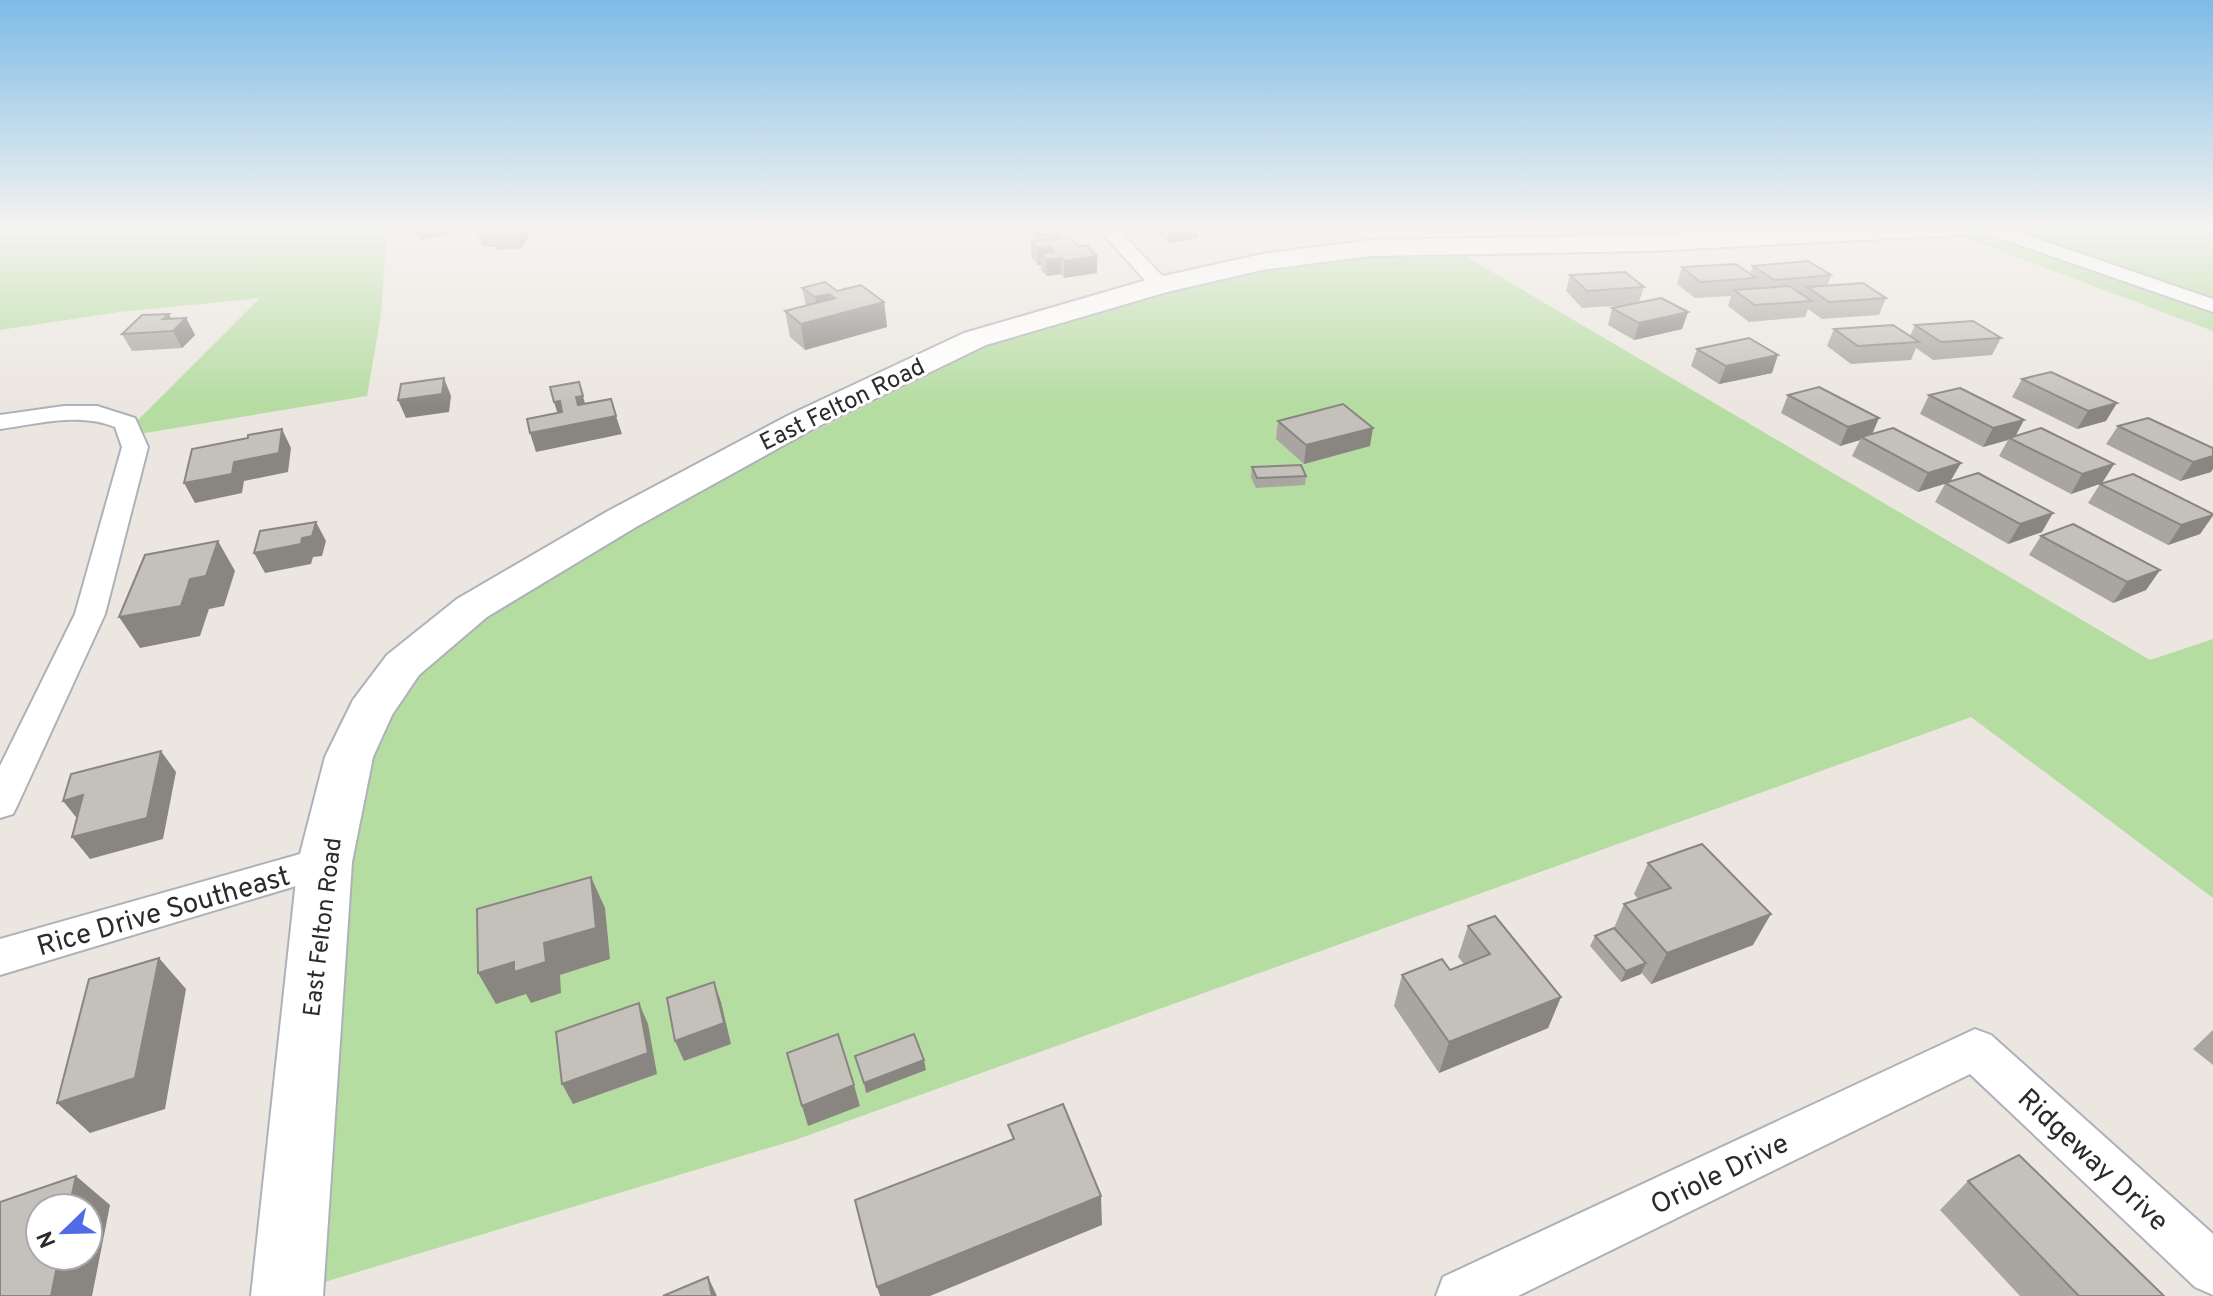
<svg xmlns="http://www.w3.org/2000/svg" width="2213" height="1296" viewBox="0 0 2213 1296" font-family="Overpass,sans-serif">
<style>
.green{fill:#b5dca1}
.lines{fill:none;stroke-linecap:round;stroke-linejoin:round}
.street-casing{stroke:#afb1ba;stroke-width:4}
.secondary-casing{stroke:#afb1ba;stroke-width:4}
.street{fill:#fff;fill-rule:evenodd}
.secondary{fill:#fff;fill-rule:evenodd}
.wall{fill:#a9a5a0}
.shaded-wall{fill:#898682}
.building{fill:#c4c0ba;stroke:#898682;stroke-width:2}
.labels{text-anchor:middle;stroke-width:6;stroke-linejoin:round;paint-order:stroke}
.street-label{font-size:24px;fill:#2b2b2b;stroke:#fff}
.near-street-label{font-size:28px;fill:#2b2b2b;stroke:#fff}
</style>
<rect width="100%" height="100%" fill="#ebe6df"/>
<g class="green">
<path d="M0,226H387L381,314L367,396L121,437L260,298L119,312L0,330Z"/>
<path d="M1935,226H2179L2213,237V331Z"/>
<path d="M1450,247L2150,660L2213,639V898L1971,717L795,1140L288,1293L325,862L387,689L566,553L1039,321L1160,285L1365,252Z"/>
</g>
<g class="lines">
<defs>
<g id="street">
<path d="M1096,226H1115L1167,281L1170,285L1167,289H1153Z"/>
<path d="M1974,226H2000L2213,299V312L1976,230Z"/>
<path d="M64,406H97L135,418L148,447L105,614L18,804L13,814L0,818V766L75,614L122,447L115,427C79,412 37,424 0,429V415Z"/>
<path d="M325,847L339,851L344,862L339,873L0,975V939Z"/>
<path d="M1975,1029L1991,1035L2213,1234V1295L2195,1287L1970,1074L1518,1296H1436L1443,1277Z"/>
</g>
<path id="secondary" d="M1838,226H1992L1988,231L1979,234L1649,251L1370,256L1262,270L1167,292L986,345L813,429L636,527L487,617L419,675L392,715L373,757L352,862L323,1296H251L298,862L325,757L353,700L387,655L457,599L608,511L789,415L964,333L1150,279L1262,254L1370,240L1649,235Z"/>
</defs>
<use href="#street" class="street-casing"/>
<use href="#secondary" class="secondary-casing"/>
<use href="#street" class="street"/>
<use href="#secondary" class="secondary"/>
</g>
<g class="wall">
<path d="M410,226H415L447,235L421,240Z"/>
<path d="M481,226L529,236L521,249L497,250L496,247H482L476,232Z"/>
<path d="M1023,226H1061V235L1035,238Z"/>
<path d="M1151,226H1198V238L1168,243L1151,228Z"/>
<path d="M1219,226H1265L1226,231Z"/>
<path d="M1463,226H1546L1544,231L1465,230Z"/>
<path d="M1069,236L1097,273L1064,278L1061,274L1047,276L1041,270V265H1038L1031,257V241Z"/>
<path d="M1753,266L1831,275L1827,286L1886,298L1879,315L1822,319L1808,309L1805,317L1749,322L1728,306L1731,296L1695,298L1677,284L1682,267L1750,274Z"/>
<path d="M1570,275L1644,287L1639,302L1688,312L1682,329L1634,340L1608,325L1612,308L1629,305L1582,308L1566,291Z"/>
<path d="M802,288L837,291L884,302L887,327L805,350L790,337L785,311L806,306Z"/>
<path d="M186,318L195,335L182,348L132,351L122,334L172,319Z"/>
<path d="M1915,325L2001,338L1992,355L1933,360L1916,348L1911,360L1851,364L1827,346L1834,329L1910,336Z"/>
<path d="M1697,349L1772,373L1719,384L1691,366Z"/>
<path d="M2051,372L2106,421L2077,429L2012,397L2022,379Z"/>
<path d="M1788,395L1872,434L1951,481L2042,532L2008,544L1935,502L1945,484L1918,492L1852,456L1860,440L1840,446L1781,413Z"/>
<path d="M1929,395L2015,436L2114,464L2102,483L2213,514V516L2200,534L2168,545L2088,503L2100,484L2071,494L1999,456L2008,440L1983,447L1920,414Z"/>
<path d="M2148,418L2211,472L2180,481L2106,444L2118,426Z"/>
<path d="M1278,421L1370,446L1304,464L1276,439Z"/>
<path d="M1252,467L1306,476L1305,485L1256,488L1251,477Z"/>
<path d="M2041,536L2160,570L2146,590L2113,603L2029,555Z"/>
<path d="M1648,863L1753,945L1651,984L1641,972V974L1621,982L1590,946L1595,936L1614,928L1624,904L1638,899L1634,894Z"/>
<path d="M1468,926L1561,997L1548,1028L1439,1073L1394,1006L1402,975L1450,970L1464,964L1458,957Z"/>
<path d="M2213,1030V1065L2193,1049Z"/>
<path d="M1968,1181L2164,1296H2020L1940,1210Z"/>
</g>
<g class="shaded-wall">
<path d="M415,226H444L447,235L421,240Z"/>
<path d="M521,226H526L529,236L521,249L516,233Z"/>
<path d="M582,226H598L583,230Z"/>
<path d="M1034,226H1061V235L1035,238Z"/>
<path d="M1180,226H1198V238L1168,243V227Z"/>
<path d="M1226,226H1265L1226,231Z"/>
<path d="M1051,247V260L1061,258V274L1047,276L1046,260L1041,254V265H1038V249Z"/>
<path d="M1097,256V273L1064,278V261Z"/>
<path d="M829,294L832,316L884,302L887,327L805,350L801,324L819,320L815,297Z"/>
<path d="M1688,312L1682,329L1634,340L1639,323Z"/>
<path d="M169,314L176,328L186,318L195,335L182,348L173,331L163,319Z"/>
<path d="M1778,355L1772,373L1719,384L1726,366Z"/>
<path d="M444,378L451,396L449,412L406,418L398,400Z"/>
<path d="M579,382L588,414L616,416L622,434L536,452L530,433L578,405L576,397Z"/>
<path d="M560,401L566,420L560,421L554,402Z"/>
<path d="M2117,403L2106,421L2077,429L2088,411Z"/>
<path d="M1879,418L1871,437H1861L1860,440L1840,446L1848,427Z"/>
<path d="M2024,420L2014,439L2009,438L2008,440L1983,447L1993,428Z"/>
<path d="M1373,428L1370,446L1304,464L1306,445Z"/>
<path d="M282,429L291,448L288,472L244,481L242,493L195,503L184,483L234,462Z"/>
<path d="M2213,456V469L2211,472L2180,481L2193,462Z"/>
<path d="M1961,463L1950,482L1918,492L1928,473Z"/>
<path d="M2114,464L2102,483L2071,494L2082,474Z"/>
<path d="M2053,513L2042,532L2008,544L2020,524Z"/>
<path d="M2213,515L2200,534L2168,545L2181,525Z"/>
<path d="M316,522L326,541L322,556L313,557L311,564L265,573L254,553L302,538Z"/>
<path d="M218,541L235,571L224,606L209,609L200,636L140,648L119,617L190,579Z"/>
<path d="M2160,570L2146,590L2113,603L2127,582Z"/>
<path d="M161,751L176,772L163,839L90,859L72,837Z"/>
<path d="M83,795L80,822L63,801Z"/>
<path d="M591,877L605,908L610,959L560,975L561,993L531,1003L526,994L496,1004L478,973Z"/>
<path d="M1771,914L1753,945L1651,984L1667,953Z"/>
<path d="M159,958L186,989L165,1109L90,1133L57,1103Z"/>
<path d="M1646,963L1641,974L1621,982L1626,971Z"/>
<path d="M714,982L721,1002L731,1044L684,1061L675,1041Z"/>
<path d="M1561,997L1548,1028L1439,1073L1449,1042Z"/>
<path d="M639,1003L648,1024L657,1074L573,1104L562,1084Z"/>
<path d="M924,1060L926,1070L866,1093L864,1083Z"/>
<path d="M854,1085L860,1106L808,1126L802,1106Z"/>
<path d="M76,1176L110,1205L92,1296H51L59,1256H88V1208H69Z"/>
<path d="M1101,1196L1102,1225L930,1296H880L877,1287Z"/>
<path d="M708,1277L717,1296H712Z"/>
</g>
<g class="building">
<path d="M481,226H521L516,233L492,235L494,231L476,232Z"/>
<path d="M1069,236L1079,246L1086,245L1097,256L1064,261L1061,258L1046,260L1041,254L1054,252L1051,247L1038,249L1031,241Z"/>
<path d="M1808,261L1831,275L1774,280L1753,266Z"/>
<path d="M1736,264L1756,278L1700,282L1682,267Z"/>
<path d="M1625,272L1644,287L1587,291L1570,275Z"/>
<path d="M825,282L837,291L861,285L884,302L801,324L785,311L835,298L829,294L815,297L802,288Z"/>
<path d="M1863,283L1886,298L1829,302L1807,287Z"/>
<path d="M1789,286L1812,301L1755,305L1734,290Z"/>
<path d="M1661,298L1688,312L1639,323L1612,308Z"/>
<path d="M169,314L163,319L186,318L173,331L122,334L142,315Z"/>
<path d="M1973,321L2001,338L1941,342L1915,325Z"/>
<path d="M1893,325L1919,342L1858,346L1834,329Z"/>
<path d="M1749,338L1778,355L1726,366L1697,349Z"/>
<path d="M2051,372L2117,403L2088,411L2022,379Z"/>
<path d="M444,378L442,394L398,400L401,384Z"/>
<path d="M579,382L583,396L576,397L578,405L611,399L616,416L530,433L527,419L562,412L560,401L554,402L550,387Z"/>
<path d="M1819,387L1879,418L1848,427L1788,395Z"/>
<path d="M1960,388L2024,420L1993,428L1929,395Z"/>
<path d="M1343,404L1373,428L1306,445L1278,421Z"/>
<path d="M2148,418L2213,448V456L2193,462L2118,426Z"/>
<path d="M1893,428L1961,463L1928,473L1861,437Z"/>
<path d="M2041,428L2114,464L2082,474L2009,438Z"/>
<path d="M282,429L279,453L234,462L232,474L184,483L192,449L248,438V435Z"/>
<path d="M1301,465L1306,476L1257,478L1252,467Z"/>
<path d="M1978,473L2053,513L2020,524L1945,483Z"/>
<path d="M2133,474L2213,514V515L2181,525L2100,484Z"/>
<path d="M316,522L312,536L302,538L301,544L254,553L260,531Z"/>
<path d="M2073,524L2160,570L2127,582L2041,536Z"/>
<path d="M218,541L206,576L190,579L181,606L119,617L145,555Z"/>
<path d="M161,751L147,818L72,837L83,795L63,801L71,774Z"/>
<path d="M1702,844L1771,914L1667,953L1624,904L1671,888L1648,863Z"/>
<path d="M591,877L596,928L544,943L546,962L514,972V962L478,973L477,909Z"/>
<path d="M1495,916L1561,997L1449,1042L1402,975L1442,959L1450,970L1490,954L1468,926Z"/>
<path d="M1614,928L1646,963L1626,971L1595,936Z"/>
<path d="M159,958L135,1078L57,1103L89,979Z"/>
<path d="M714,982L724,1023L675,1041L667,998Z"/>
<path d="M639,1003L648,1053L562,1084L556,1032Z"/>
<path d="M838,1034L854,1085L802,1106L787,1053Z"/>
<path d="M914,1034L924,1060L864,1083L855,1056Z"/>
<path d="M1063,1104L1101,1196L877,1287L855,1200L1014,1139L1008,1125Z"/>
<path d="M2019,1155L2164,1296H2079L1968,1181Z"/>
<path d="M76,1176L69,1208H40V1256H59L51,1296H0V1202Z"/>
<path d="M708,1277L712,1296H663Z"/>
</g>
<linearGradient id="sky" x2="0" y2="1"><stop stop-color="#7dbbe6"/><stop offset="0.56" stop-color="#f6f4f1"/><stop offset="1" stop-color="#f6f4f1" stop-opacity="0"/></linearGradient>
<rect width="2213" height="407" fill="url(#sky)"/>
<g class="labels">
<g class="street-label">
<text transform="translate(842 404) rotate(-26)" y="8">East Felton Road</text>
<text transform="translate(322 927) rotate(-83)" y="8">East Felton Road</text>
</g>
<g class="near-street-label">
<text transform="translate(163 910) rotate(-16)" y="10">Rice Drive Southeast</text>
<text transform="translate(2094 1159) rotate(43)" y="10">Ridgeway Drive</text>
<text transform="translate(1719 1173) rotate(-26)" y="10">Oriole Drive</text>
</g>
</g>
<g transform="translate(64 1232) rotate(247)"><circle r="38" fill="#ffffff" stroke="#aaaaaa" stroke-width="2"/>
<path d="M0-6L14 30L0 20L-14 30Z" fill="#516be6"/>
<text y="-12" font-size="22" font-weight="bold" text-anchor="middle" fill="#2b2b2b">N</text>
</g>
</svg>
